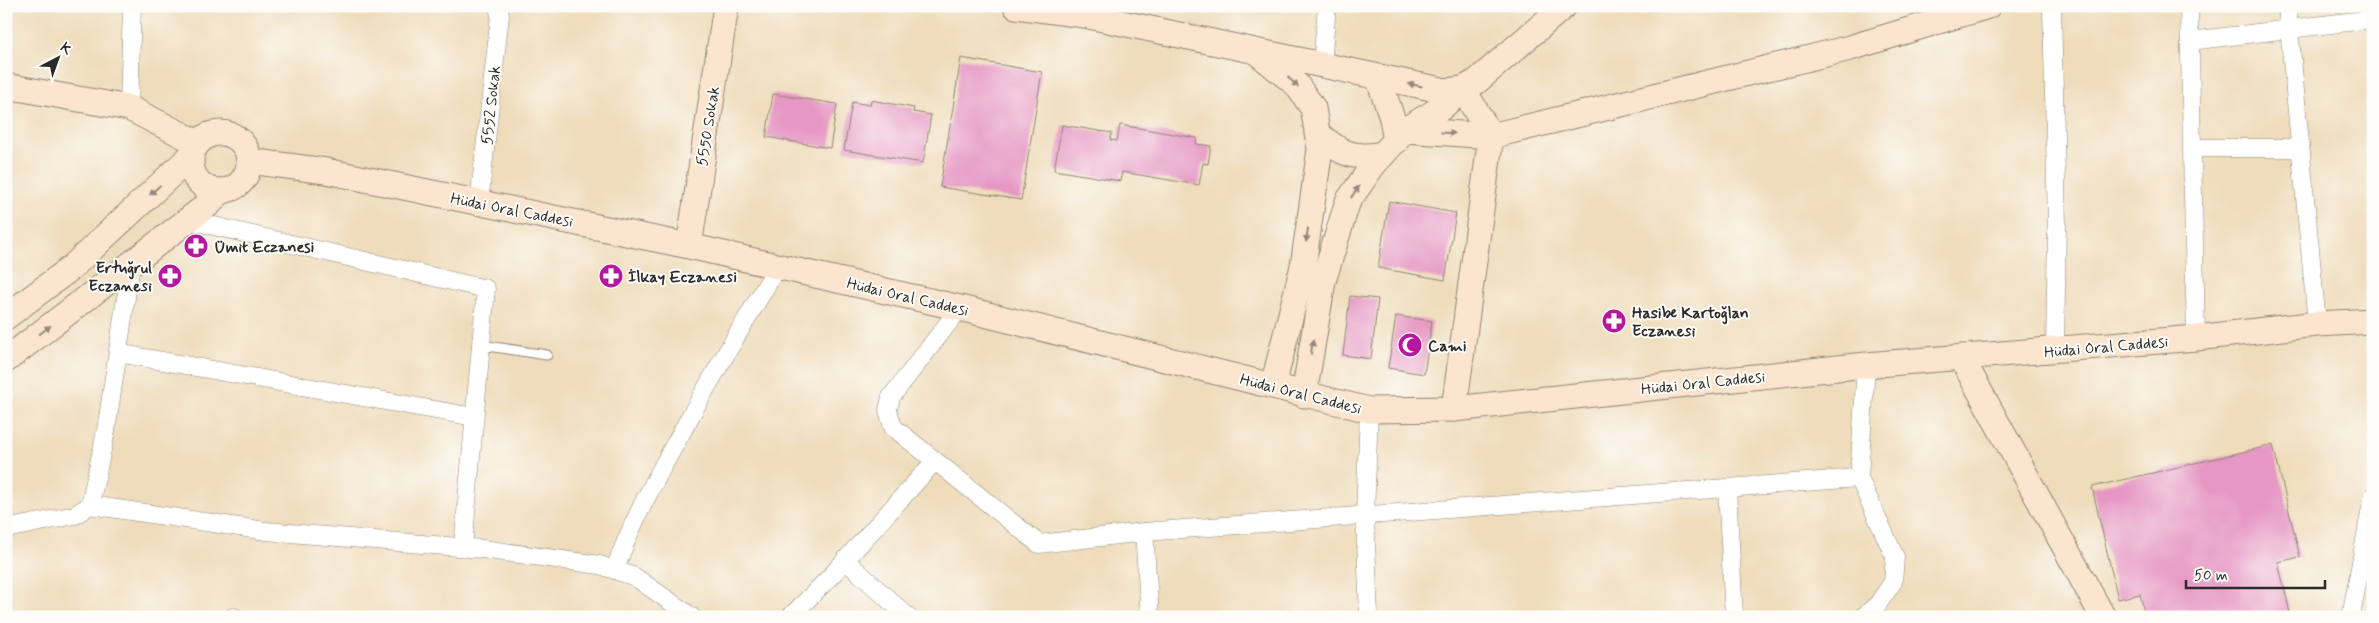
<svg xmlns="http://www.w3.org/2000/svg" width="2379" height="623" viewBox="0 0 2379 623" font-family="Mynerve,sans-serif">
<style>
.building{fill:#e697c4}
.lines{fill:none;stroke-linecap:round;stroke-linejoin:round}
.lane-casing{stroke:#8d8473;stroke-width:11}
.street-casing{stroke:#8d8473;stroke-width:19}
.secondary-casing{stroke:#8d8473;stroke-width:27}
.lane{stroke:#fff;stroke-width:9}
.street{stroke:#fff;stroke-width:18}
.secondary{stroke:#fbe5cf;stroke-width:25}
.oneway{fill:#93887d}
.labels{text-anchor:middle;stroke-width:4;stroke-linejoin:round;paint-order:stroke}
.street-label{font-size:16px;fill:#2b2b2b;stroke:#fdfcf7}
.poi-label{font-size:16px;font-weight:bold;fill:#2b2b2b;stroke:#fdfcf7;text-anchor:start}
</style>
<rect width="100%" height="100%" fill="#fdfcf7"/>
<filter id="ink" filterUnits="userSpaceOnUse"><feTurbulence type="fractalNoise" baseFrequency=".02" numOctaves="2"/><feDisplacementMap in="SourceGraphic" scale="10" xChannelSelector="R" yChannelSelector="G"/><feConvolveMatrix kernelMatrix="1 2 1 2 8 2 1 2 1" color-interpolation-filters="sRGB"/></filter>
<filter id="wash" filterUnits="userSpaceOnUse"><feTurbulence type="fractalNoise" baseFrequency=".0096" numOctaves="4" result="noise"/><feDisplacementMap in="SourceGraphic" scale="20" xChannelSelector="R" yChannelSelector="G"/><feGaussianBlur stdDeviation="1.12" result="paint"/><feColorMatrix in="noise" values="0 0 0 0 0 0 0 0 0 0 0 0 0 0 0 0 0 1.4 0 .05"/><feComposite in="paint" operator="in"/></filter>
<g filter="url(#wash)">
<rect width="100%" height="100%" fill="#efdcbb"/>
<g id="blocks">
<g class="building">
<path d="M961,58L1042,72L1021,200L940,187Z"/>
<path d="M773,94L837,104L830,148L766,137Z"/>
<path d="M871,100L914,108L913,112L931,115L923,163L844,150L852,102L870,105Z"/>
<path d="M1062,125L1112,133L1110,140L1117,141L1120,125L1197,138L1196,144L1211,146L1208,164L1203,163L1199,185L1122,172L1120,181L1054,170Z"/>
<path d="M1389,201L1456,213L1445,280L1378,268Z"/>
<path d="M1350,296L1378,299L1371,359L1343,355Z"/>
<path d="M1396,316L1432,321L1424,374L1388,368Z"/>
<path d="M2273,445L2300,557L2278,562L2291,617H2145L2140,594L2118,599L2092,487Z"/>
</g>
</g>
</g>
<g filter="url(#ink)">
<use href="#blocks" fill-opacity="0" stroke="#8d8473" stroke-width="1"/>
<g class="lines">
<defs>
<path id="lane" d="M481,345L547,355"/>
<g id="street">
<path d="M2052,6L2057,225L2055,350"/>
<path d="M2189,6L2196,338"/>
<path d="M2287,6L2317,324"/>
<path d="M2190,41L2373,19"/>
<path d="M1322,65L1327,6"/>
<path d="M129,108L132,6"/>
<path d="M2193,148H2300"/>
<path d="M479,203L500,15L498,6"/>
<path d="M188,220L486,289L463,547"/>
<path d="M960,308L891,397L888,410L893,427L1039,544L1144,532L1859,478"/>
<path d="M118,353L474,417"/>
<path d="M1369,410L1365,516L1369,617"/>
<path d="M1727,489L1734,617"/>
<path d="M90,505L266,531L482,549L600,565L635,577L692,617"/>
<path d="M6,529L75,515L90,505L106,431L131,264"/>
<path d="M1144,532L1150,617"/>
<path d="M845,560L908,617"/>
<path d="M615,570C631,523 655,480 679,437C710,379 744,323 778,266"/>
<path d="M233,617H234"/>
<path d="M790,617L830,577L935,461"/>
<path d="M1863,617L1878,604L1893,582L1895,557L1859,478L1866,365"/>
<path d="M2351,617L2373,496"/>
</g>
<g id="secondary">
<path d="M1016,6L1084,15L1446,91L1463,89"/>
<path d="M1259,54L1297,85L1313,108L1320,149L1303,266L1273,386"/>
<path d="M1378,77L1392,118L1396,141"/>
<path d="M6,86L129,108L198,143"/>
<path d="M1463,89L1491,136"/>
<path d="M1405,130L1491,136"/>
<path d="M1317,133C1340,153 1353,160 1383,154"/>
<circle cx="220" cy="162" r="29"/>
<path d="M249,161L326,171L689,246L960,308L1369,410L1454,409L1866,365L2196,338L2317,324L2373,321"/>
<path d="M689,246L726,6"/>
<path d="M6,317L71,268L191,156"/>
<path d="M1961,357L2103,617"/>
<path d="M6,360L210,203L221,191"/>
<path d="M1304,395L1323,281L1348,201L1374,164L1405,130L1441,108L1463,89L1476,82L1564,6"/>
<path d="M1454,409L1491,136L1850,48L1988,6"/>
</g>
</defs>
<use href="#lane" class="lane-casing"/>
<use href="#street" class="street-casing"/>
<use href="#secondary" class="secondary-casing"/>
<use href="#lane" class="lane"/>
<use href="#street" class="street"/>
<use href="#secondary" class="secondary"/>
</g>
<defs><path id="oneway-solid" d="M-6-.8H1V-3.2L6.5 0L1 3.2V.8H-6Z" transform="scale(1.25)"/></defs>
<g class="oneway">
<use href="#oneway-solid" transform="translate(1293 82) rotate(42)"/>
<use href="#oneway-solid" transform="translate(1415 85) rotate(-169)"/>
<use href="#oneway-solid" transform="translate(1448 133) rotate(4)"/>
<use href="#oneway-solid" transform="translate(155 190) rotate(137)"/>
<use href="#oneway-solid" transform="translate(1355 192) rotate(-55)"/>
<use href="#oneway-solid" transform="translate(1307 235) rotate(98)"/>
<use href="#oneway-solid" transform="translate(45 330) rotate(-37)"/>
<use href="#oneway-solid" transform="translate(1312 347) rotate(-81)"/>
</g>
</g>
<defs>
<symbol id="pharmacy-disc" viewBox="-11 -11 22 22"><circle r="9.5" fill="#b5179e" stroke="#fdfcf7"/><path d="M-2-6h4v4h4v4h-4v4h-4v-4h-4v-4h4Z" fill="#fff"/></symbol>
<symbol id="mosque-disc" viewBox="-11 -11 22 22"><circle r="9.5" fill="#b5179e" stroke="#fdfcf7"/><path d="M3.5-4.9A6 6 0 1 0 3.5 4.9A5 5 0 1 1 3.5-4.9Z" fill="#fff"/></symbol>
</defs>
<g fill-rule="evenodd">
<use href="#pharmacy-disc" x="182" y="232" width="28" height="28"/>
<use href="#pharmacy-disc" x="156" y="262" width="28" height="28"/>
<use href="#pharmacy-disc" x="597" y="262" width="28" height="28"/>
<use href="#pharmacy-disc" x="1600" y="307" width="28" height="28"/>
<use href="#mosque-disc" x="1396" y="331" width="28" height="28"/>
</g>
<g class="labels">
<g class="street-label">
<text transform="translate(490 105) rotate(-84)" y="6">5552 Sokak</text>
<text transform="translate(707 126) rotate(-81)" y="6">5550 Sokak</text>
<text transform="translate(512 209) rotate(11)" y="6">Hüdai Oral Caddesi</text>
<text transform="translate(908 296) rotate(13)" y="6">Hüdai Oral Caddesi</text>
<text transform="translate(2106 346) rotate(-5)" y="6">Hüdai Oral Caddesi</text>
<text transform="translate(1703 382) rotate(-6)" y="6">Hüdai Oral Caddesi</text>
<text transform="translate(1301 393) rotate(14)" y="6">Hüdai Oral Caddesi</text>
</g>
<g class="poi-label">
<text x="214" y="252">Ümit Eczanesi</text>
<text x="152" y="273" text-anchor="end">Ertuğrul<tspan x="152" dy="18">Eczanesi</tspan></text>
<text x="628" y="282">İlkay Eczanesi</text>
<text x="1632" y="318">Hasibe Kartoğlan<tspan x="1632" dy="18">Eczanesi</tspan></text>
<text x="1428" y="351">Cami</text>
</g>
</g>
<rect width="2379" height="623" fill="none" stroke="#fdfcf7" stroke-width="25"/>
<g transform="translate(58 58) rotate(41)" stroke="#fdfcf7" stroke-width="4" paint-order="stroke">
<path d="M0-4L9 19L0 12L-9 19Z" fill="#2b2b2b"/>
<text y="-8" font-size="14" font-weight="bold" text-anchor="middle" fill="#2b2b2b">K</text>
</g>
<path d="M2186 580v8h139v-8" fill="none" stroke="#2b2b2b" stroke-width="2.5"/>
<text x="2194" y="580" font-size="15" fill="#2b2b2b" stroke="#fdfcf7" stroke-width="4" paint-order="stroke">50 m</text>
</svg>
